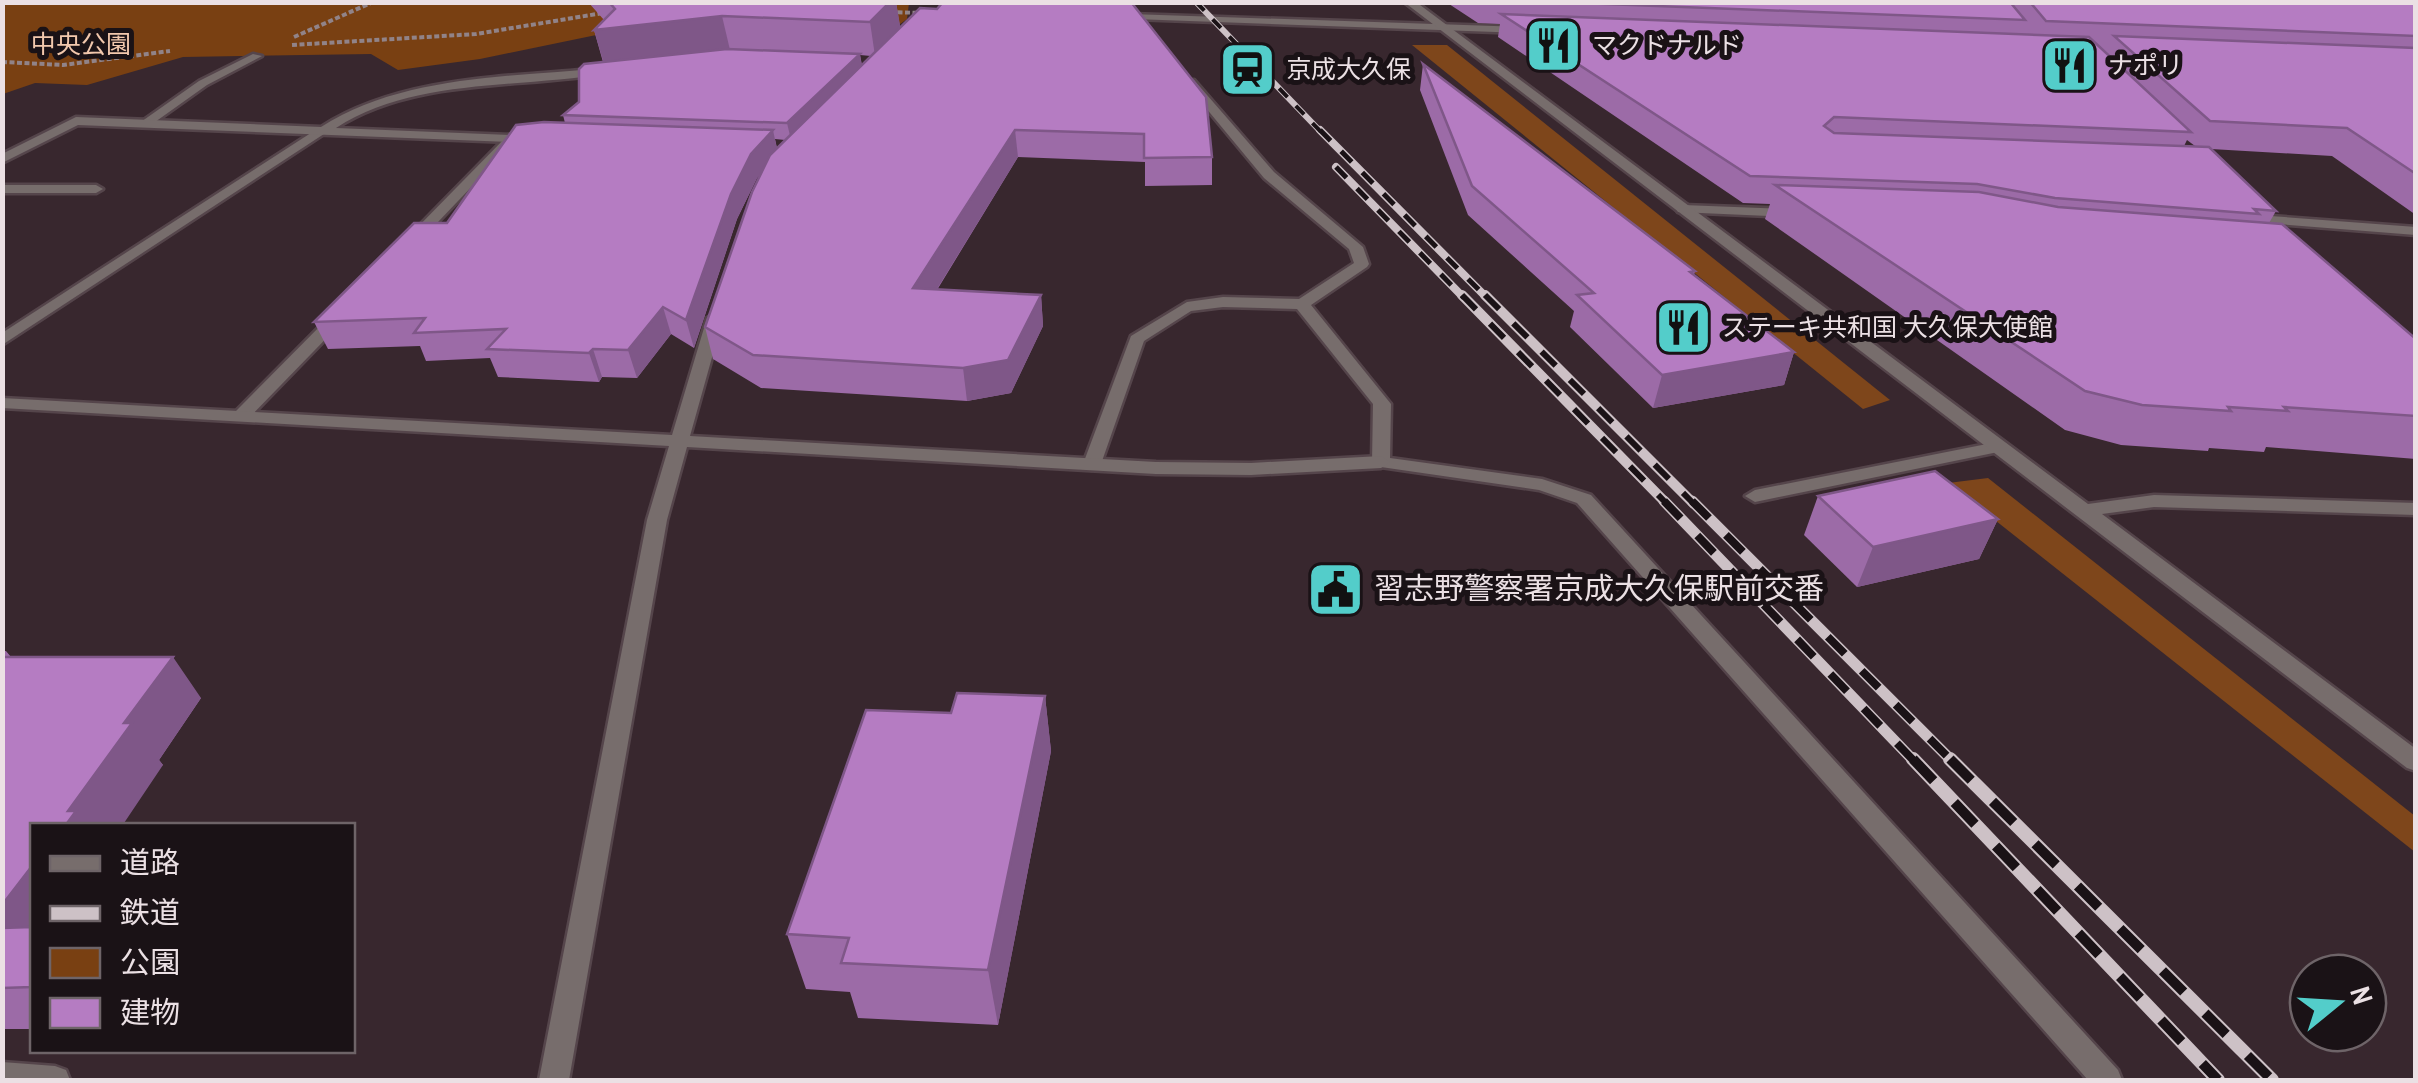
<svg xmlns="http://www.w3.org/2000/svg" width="2418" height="1083" viewBox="0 0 2418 1083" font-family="'Archivo Narrow','Noto Sans JP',sans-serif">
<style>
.green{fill:#794012}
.forest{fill:#7e461b}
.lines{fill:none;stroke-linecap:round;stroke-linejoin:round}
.service-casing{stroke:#55454b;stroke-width:5}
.minor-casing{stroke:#55454b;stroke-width:5}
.tertiary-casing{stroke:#55454b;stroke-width:5}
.path{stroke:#918388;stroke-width:4;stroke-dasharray:5 2.5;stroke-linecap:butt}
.service{fill:#776d6c;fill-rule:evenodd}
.minor{fill:#776d6c;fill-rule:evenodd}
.tertiary{fill:#776d6c;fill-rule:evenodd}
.rail-far4-casing{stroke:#cdc1c6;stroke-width:6}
.rail-far3-casing{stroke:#cdc1c6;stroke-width:8}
.rail-far2-casing{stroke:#cdc1c6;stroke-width:10}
.rail-far1-casing{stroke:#cdc1c6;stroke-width:11}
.rail-casing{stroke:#cdc1c6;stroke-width:14}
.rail-far4{stroke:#1a1216;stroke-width:4;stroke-dasharray:12;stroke-linecap:butt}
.rail-far3{stroke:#1a1216;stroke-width:5;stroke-dasharray:15;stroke-linecap:butt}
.rail-far2{stroke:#1a1216;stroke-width:6;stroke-dasharray:20;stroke-linecap:butt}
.rail-far1{stroke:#1a1216;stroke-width:8;stroke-dasharray:24;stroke-linecap:butt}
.rail{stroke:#1a1216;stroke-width:10;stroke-dasharray:30;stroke-linecap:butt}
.wall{fill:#9c6ba7;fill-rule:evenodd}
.shaded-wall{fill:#7f5788}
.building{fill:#b57cc2;stroke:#7f5788;stroke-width:2.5}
.labels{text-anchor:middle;stroke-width:10;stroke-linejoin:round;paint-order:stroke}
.far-park-label{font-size:25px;fill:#f2c8ad;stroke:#1a1216}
.far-poi-label{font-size:25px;fill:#ebe0e4;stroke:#1a1216;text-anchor:start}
.poi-label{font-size:30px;fill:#ebe0e4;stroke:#1a1216;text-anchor:start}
</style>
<rect width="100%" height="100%" fill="#38272e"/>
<path class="green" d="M2,3H909L907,19L896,27L664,21L480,59L398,70L371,54L183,57L87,85L35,83L3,94Z"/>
<g class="forest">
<path d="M1412,45H1447L1890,400L1863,409Z"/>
<path d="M1988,478L2415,816V852L1948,483Z"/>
</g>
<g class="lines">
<defs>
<g id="service">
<path d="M253,54L262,56L207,85L148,127L138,124L199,81Z"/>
<path d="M317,129L327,132L2,345V333Z"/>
<path d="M508,135L518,138L417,244H407V238Z"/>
<path d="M2,185H96L103,189L96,193H2Z"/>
<path d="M1683,205L1790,209L1797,213L1790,217L1678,212L1676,209Z"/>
<path d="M340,310L346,312V318L248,419H236L233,415L236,411L334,312Z"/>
</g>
<g id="minor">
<path d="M1130,14L1524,27L1529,30L1524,33L1134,19Z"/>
<path d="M605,68L611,71L609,73C520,89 415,77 336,128L538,136L540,139L534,143L78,125L2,163V154L76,117L321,127C402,75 512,77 605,68Z"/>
<path d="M1186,80H1194L1274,172L1363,247L1369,264L1367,267L1311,305L1391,404L1390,458L1542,479L1591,495L2118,1070L2122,1080H2088L1577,503L1539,490L1374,466L1372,462L1373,404L1297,309L1223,307L1191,311L1144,341L1101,464L1092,470L1085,468L1083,464L1131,336L1187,302L1223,297L1299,299L1354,263L1349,249L1264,178L1186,84Z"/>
<path d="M2257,215L2416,227V235L2252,222L2250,219Z"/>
<path d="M1997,442L2003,443L2006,447L2003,451L1755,502L1745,496L1755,490Z"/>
<path d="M2,1062L55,1066L66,1070L70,1080H2Z"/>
</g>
<g id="tertiary">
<path d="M1404,2H1416L2088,504L2154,495L2416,503V515L2154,507L2102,514L2416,749V771L2407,768Z"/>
<path d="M715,313L723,318L690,436L1156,462L1251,463L1381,456L1390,462L1381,468L1251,475L1156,474L687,447L667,520L569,1080H539L647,520L669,446L2,408V398L672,435L707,318Z"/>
</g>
</defs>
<use href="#service" class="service-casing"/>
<use href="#minor" class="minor-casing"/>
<use href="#tertiary" class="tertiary-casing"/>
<g class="path">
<path d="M890,12L922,13"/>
<path d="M294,37L373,2"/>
<path d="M292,45L476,34L603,13"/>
<path d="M2,62L63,65L170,51"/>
</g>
<use href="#service" class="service"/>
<use href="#minor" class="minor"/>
<use href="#tertiary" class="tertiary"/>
<defs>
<path id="rail-far4" d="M1196,2L1322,133"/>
<g id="rail-far3">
<path d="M1320,130L1487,298"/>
<path d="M1336,167L1464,298"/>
</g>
<g id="rail-far2">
<path d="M1462,295L1667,504"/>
<path d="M1485,295L1694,504"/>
</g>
<g id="rail-far1">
<path d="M1664,501L1915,762"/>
<path d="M1692,501L1953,762"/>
</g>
<g id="rail">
<path d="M1913,759L2218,1080"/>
<path d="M1950,759L2272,1080"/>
</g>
</defs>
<use href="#rail-far4" class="rail-far4-casing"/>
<use href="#rail-far3" class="rail-far3-casing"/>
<use href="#rail-far2" class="rail-far2-casing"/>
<use href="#rail-far1" class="rail-far1-casing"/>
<use href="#rail" class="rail-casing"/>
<use href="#rail-far4" class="rail-far4"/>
<use href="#rail-far3" class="rail-far3"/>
<use href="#rail-far2" class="rail-far2"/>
<use href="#rail-far1" class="rail-far1"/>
<use href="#rail" class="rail"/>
</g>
<g class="wall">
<path d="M588,2H896L900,27L1212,157V185L1145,186V162L1018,157L937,290L1041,295L1043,326L1011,393L967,401L761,388L713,359L705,327L761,174L757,178L737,219L694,348L671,334L637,378L602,377L599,382L498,377L490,358L426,361L420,346L328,349L314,322L447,223L565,123L563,115L579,102L603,62L594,30L604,20ZM860,55L871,56L862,65ZM775,139L785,140L777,148Z"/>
<path d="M1446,2H2416V215L2332,156L2211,149L2276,211L2269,223L2416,339V459L2266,447L2264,452L2209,448L2208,451L2121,445L2065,430L1765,219L1770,204L1743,203L1498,37L1500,24L1478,23ZM2187,140L2195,146H2184Z"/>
<path d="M1423,64L1695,271L1694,275L1794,352L1784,385L1653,408L1570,327L1574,311L1468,215L1420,90Z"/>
<path d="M1818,496L1998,519L1979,559L1857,587L1804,535Z"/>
<path d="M2,651H6L11,657L201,698L159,760L163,765L32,826V1029H2Z"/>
<path d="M1045,696L1051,751L998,1025L858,1018L850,992L806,989L787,934L951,713Z"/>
<path d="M72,1050H237L75,1054Z"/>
</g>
<g class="shaded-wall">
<path d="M890,2H896L901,31L875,56L870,22Z"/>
<path d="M722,16L730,50L604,64L594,30Z"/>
<path d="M860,54L862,69L791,140L787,123Z"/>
<path d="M773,130L778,154L757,178L737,219L694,348L686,320L731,194L751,154Z"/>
<path d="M1015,130L1018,157L918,320L913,288Z"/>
<path d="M1041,295L1043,326L1011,393L967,401L963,368Z"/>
<path d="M663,307L671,334L637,378L628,350Z"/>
<path d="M593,349L602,377L599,382L589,353Z"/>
<path d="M1794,352L1784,385L1653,408L1662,375Z"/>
<path d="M1998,519L1979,559L1857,587L1873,547Z"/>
<path d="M173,657L201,698L159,760L163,765L122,826H65L68,811L124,723Z"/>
<path d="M1045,696L1051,751L998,1025L988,970Z"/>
<path d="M32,866V959L2,948V905Z"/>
</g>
<g class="building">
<path d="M609,2H890L870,22L722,16L594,30L615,9Z"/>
<path d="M943,2H1131L1206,97L1212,157L1144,158V134L1015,130L913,288L1041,295L1008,360L963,368L753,355L705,327L752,192L770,155L920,8L937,9Z"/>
<path d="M1553,2H2010L2025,20Z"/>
<path d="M2030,2H2416V36L2046,21Z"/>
<path d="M1501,14L2089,37L2191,132L1834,117L1824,126L1834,133L2209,147L2276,211L2254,209L2259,214L2055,198L1977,184L1750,176Z"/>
<path d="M2114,36L2416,48V174L2347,128L2210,121Z"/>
<path d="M727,49L860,54L787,123L563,115L579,102V69L584,64Z"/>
<path d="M1423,64L1695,271L1690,272L1794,352L1662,375L1577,295L1594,293L1472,186Z"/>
<path d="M544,122L773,130L751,154L731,194L686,320L663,307L628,350L593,349L589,353L487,349L506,329L414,333L425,318L314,322L414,223H447L516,125Z"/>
<path d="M1775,185L1979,192L2058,207L2282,224L2416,339V416L2284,407L2288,411L2228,407L2231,411L2142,405L2085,391Z"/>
<path d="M1935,471L1998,519L1873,547L1818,496Z"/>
<path d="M2,657H173L124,723H132L68,811H76L65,826H32V866L2,905Z"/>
<path d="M957,693L1045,696L988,970L841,963L849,938L787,934L866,710L951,713Z"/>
<path d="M32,927V987L2,988V928Z"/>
</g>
<defs>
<symbol id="restaurant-square" viewBox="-11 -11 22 22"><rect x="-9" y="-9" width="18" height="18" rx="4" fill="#53cdca" stroke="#1a1216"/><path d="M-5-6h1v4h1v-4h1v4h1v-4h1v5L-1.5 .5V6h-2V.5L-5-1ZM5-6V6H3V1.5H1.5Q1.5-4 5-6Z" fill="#111"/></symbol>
<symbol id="station-square" viewBox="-11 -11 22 22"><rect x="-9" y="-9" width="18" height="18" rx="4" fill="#53cdca" stroke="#1a1216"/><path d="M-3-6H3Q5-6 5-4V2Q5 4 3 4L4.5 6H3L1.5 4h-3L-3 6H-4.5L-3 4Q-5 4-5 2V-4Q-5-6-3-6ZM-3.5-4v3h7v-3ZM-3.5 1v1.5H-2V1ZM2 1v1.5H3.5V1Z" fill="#111"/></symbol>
<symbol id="civic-square" viewBox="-11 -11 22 22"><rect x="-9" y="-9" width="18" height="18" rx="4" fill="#53cdca" stroke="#1a1216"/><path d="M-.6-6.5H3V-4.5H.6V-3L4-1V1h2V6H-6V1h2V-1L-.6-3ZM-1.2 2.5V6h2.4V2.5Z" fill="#111"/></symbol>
</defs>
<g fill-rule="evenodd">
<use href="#restaurant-square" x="1522" y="14" width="63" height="63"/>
<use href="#restaurant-square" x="2038" y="34" width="63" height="63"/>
<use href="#station-square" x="1216" y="38" width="63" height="63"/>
<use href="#restaurant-square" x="1652" y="296" width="63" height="63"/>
<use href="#civic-square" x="1304" y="558" width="63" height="63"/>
</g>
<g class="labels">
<g class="far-park-label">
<text x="81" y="53">中央公園</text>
</g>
<g class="far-poi-label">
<text x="1592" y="54">マクドナルド</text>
<text x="2108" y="74">ナポリ</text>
<text x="1286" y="78">京成大久保</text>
<text x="1722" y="336">ステーキ共和国 大久保大使館</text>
</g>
<g class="poi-label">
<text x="1374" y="599">習志野警察署京成大久保駅前交番</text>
</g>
</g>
<rect width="2418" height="1083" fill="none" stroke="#ebe0e4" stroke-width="10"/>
<rect x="30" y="823" width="325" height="230" fill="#1a1216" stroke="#6e6468" stroke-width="2.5"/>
<rect x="50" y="856" width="50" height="15" fill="#776d6c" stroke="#6e6468" stroke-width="2.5"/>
<text x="120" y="873" font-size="30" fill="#ebe0e4">道路</text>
<rect x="50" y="906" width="50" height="15" fill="#cdc1c6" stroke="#6e6468" stroke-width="2.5"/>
<text x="120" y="923" font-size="30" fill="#ebe0e4">鉄道</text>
<rect x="50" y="948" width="50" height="30" fill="#794012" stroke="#6e6468" stroke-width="2.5"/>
<text x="120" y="973" font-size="30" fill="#ebe0e4">公園</text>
<rect x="50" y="998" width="50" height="30" fill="#b57cc2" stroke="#6e6468" stroke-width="2.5"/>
<text x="120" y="1023" font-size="30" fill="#ebe0e4">建物</text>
<g transform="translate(2338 1003) rotate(72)"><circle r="48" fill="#1a1216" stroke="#6e6468" stroke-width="2.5"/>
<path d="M0-8L18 38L0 25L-18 38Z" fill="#53cdca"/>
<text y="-15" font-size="28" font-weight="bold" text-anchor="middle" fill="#ebe0e4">N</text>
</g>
</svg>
